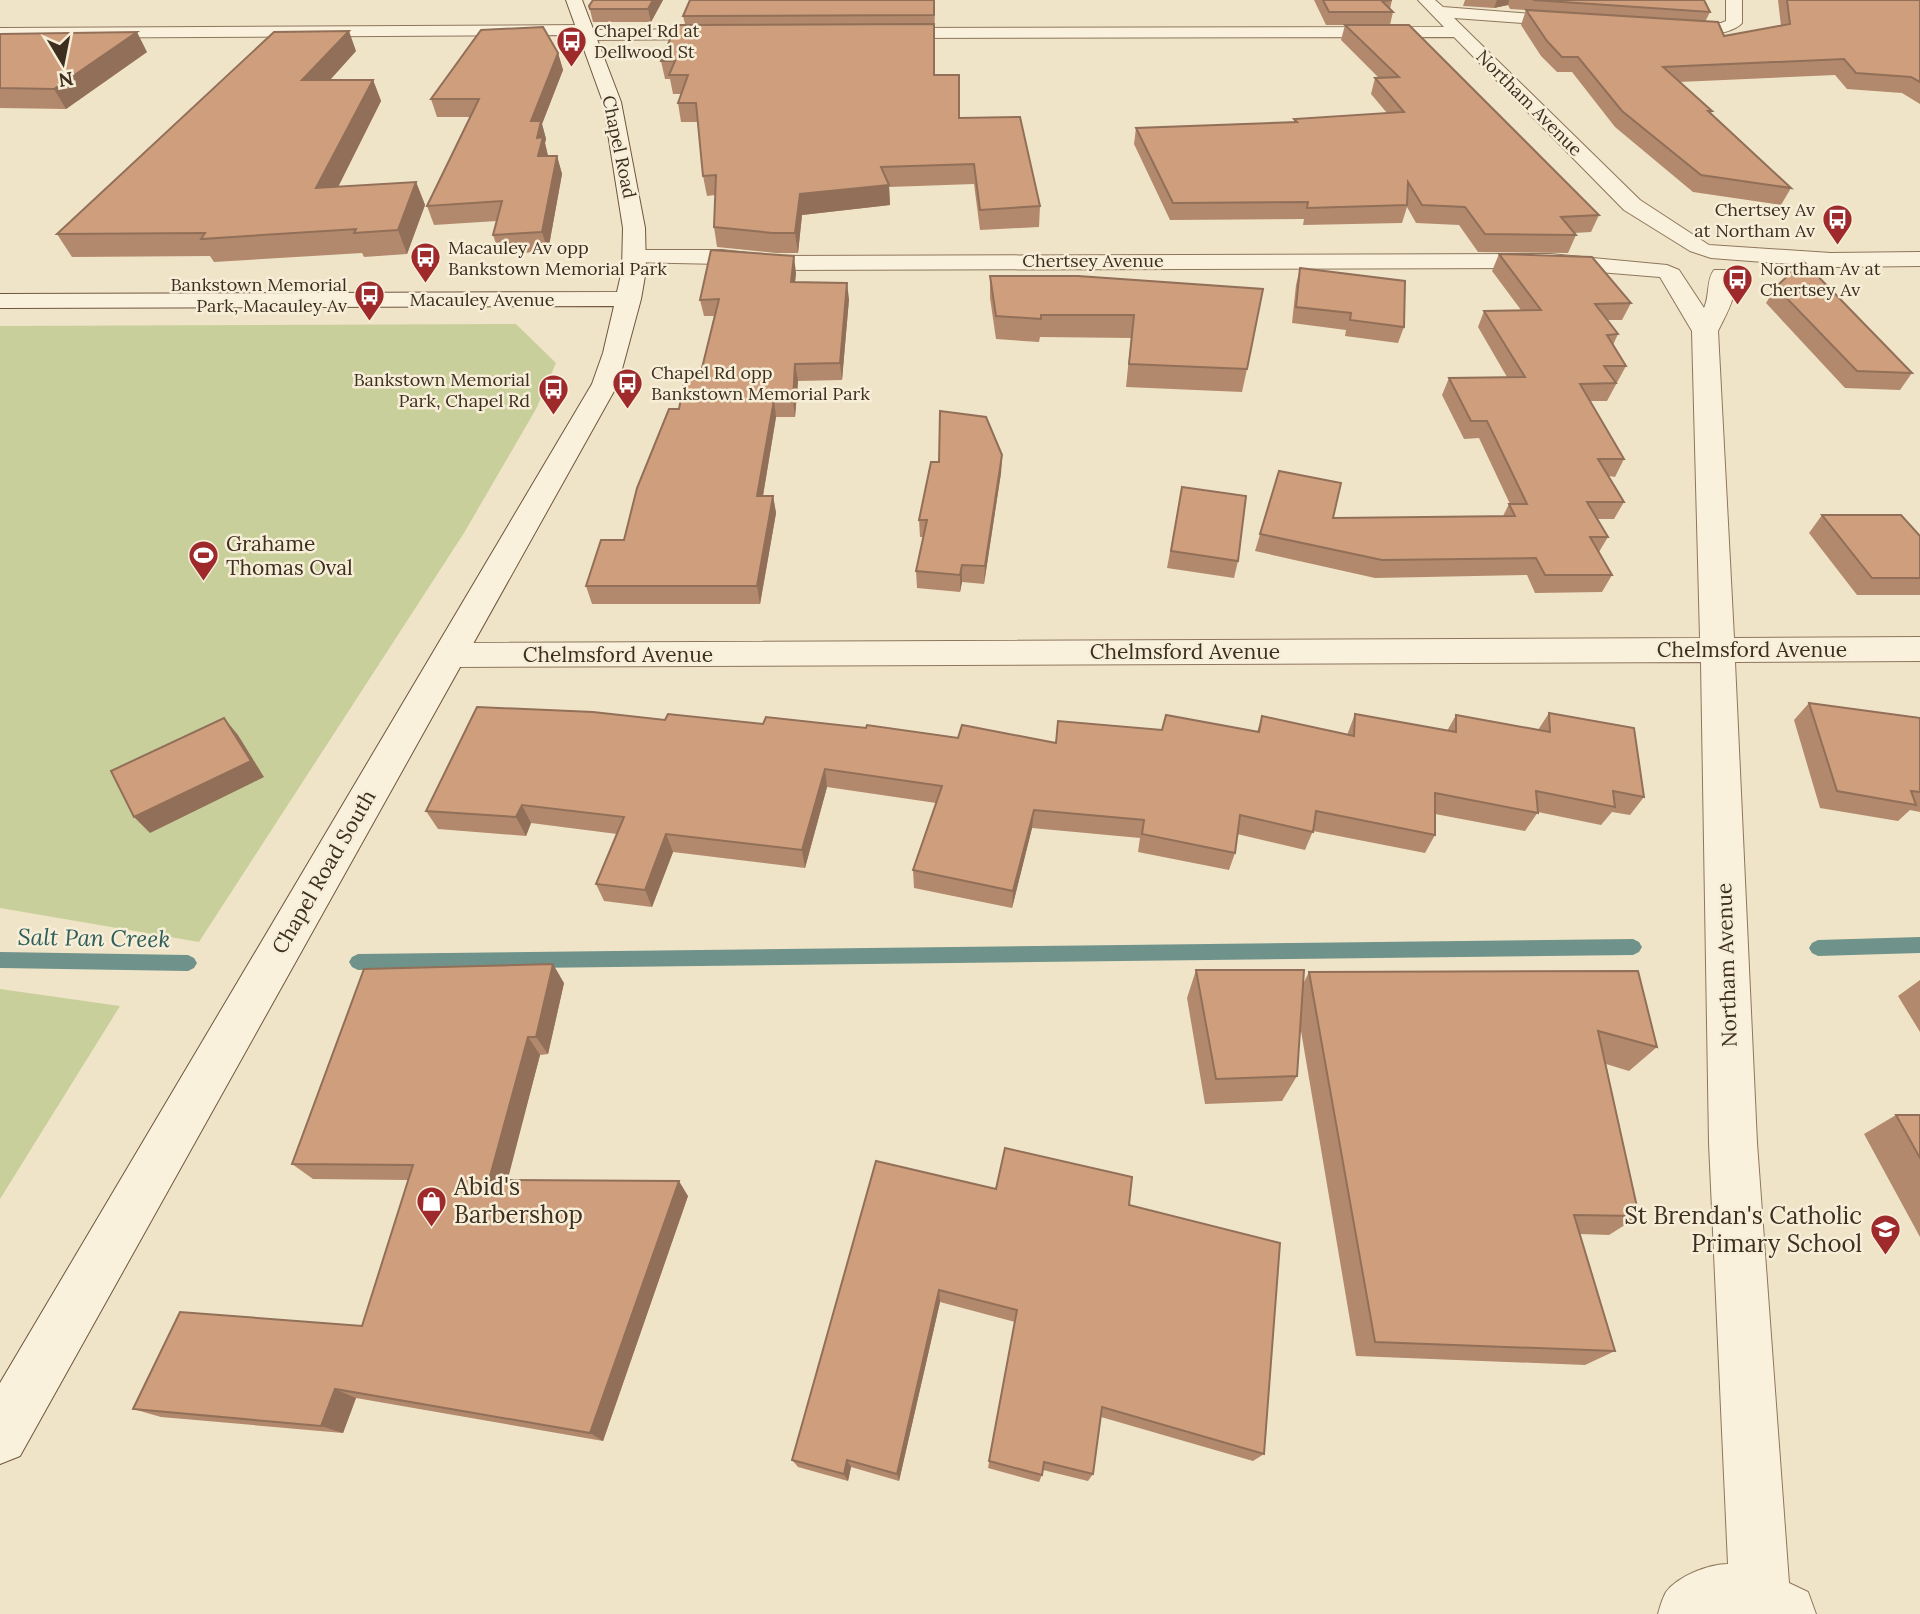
<svg xmlns="http://www.w3.org/2000/svg" width="1920" height="1614" viewBox="0 0 1920 1614" font-family="Lora,serif">
<style>
.green{fill:#c9cf9b}
.lines{fill:none;stroke-linecap:round;stroke-linejoin:round}
.stream{fill:#6f938a;fill-rule:evenodd}
.minor-casing{stroke:#8d765c;stroke-width:2}
.secondary-casing{stroke:#6f573f;stroke-width:2}
.minor{fill:#faf1dc;fill-rule:evenodd}
.secondary{fill:#faf1dc;fill-rule:evenodd}
.wall{fill:#b2896c}
.shaded-wall{fill:#916f58}
.building{fill:#cf9f7d;stroke:#916f58;stroke-width:2}
.labels{text-anchor:middle;stroke-width:5;stroke-linejoin:round;paint-order:stroke}
.far-poi-label{font-size:18px;fill:#3d2e20;stroke:#f7eed8;text-anchor:start}
.far-street-label{font-size:18px;fill:#3d2e20;stroke:#f7eed8}
.poi-label{font-size:21px;fill:#3d2e20;stroke:#f7eed8;text-anchor:start}
.street-label{font-size:21px;fill:#3d2e20;stroke:#f7eed8}
.water-label{font-size:23px;font-style:italic;fill:#2f5d5a;stroke:#f7eed8}
.near-poi-label{font-size:24px;fill:#3d2e20;stroke:#f7eed8;text-anchor:start}
</style>
<rect width="100%" height="100%" fill="#f0e4c8"/>
<g class="green">
<path d="M516,324L556,363L536,409L464,533L199,942L0,908V326Z"/>
<path d="M0,989L120,1006L0,1199Z"/>
</g>
<g class="lines">
<g class="stream">
<path d="M1920,937V953L1818,956L1812,953L1809,948L1812,943L1818,940Z"/>
<path d="M1633,939L1639,942L1642,947L1639,952L1633,955L358,970L352,967L349,962L352,957L358,954Z"/>
<path d="M0,952L188,955L194,958L197,963L194,968L188,971L0,968Z"/>
</g>
<defs>
<g id="minor">
<path d="M1418,0H1435L1443,7L1581,18V26L1575,27L1454,18L1640,200L1709,245L1831,253L1920,252V266L1831,267L1711,258L1690,251L1624,210L1454,37L881,38L873,33L881,28L1444,27Z"/>
<path d="M1726,0H1742V23C1730,37 1675,41 1662,28L1670,23H1721L1726,21Z"/>
<path d="M585,25L593,30L723,29L731,34L723,39L587,40L579,35L0,38V28Z"/>
<path d="M635,250H722L776,256L1550,254L1667,265L1679,270L1704,308C1710,296 1706,280 1714,270H1730C1743,288 1726,314 1718,331L1734,638L1920,637V661L1735,662L1757,1143L1789,1583L1808,1592L1816,1614H1658C1660,1607 1662,1599 1666,1592C1678,1576 1709,1564 1728,1564L1709,1143L1701,662L451,667L439,663L434,655L439,647L451,643L1700,638L1692,331L1660,277L1550,268L776,270L722,264L627,262L623,257L627,252Z"/>
</g>
<path id="secondary" d="M566,0H582L621,102L645,228L646,270L641,299L618,384L20,1456L0,1464V1383L592,384L603,353L614,306L0,308V294L617,292L622,270L623,228L603,102Z"/>
</defs>
<use href="#minor" class="minor-casing"/>
<use href="#secondary" class="secondary-casing"/>
<use href="#minor" class="minor"/>
<use href="#secondary" class="secondary"/>
</g>
<g class="wall">
<path d="M663,0L651,22H593L589,6Z"/>
<path d="M935,0L934,75L959,118L1040,206L1039,227L980,230L974,184L889,187L890,205L802,215L798,253H776L717,247L714,227L715,195L707,196L703,176L698,122H681L678,103L681,94H673L670,79H665L661,61L685,24L683,16Z"/>
<path d="M1314,0H1392L1390,9L1393,12L1390,25H1326Z"/>
<path d="M1465,0H1704L1710,12L1705,22L1724,36L1781,26L1778,0H1920V104L1902,93L1847,89L1835,75L1679,82L1712,111L1711,113L1791,188L1781,205L1693,192L1615,127L1572,72H1557L1541,56L1521,25L1526,10L1616,16L1510,9L1508,5L1494,8L1463,6Z"/>
<path d="M1345,25L1599,215L1591,232L1574,233L1576,235L1568,253L1478,252L1459,225L1416,223L1407,207L1402,223L1303,225L1304,219L1170,220L1134,144L1136,128L1294,122V119L1387,113L1371,94L1375,78H1379L1341,40Z"/>
<path d="M0,34L147,52L66,109L0,108Z"/>
<path d="M356,51L330,80H373L381,101L338,187L416,182L425,205L407,254L364,257L362,253L214,262L210,256L72,257L57,234Z"/>
<path d="M558,53L563,70L542,124L546,139L545,143L548,156H557L562,174L548,251L500,255L493,235L497,221L434,225L427,206L470,117H437L431,99Z"/>
<path d="M1499,254L1631,303L1622,320H1607L1618,334L1613,345L1626,366L1607,401H1590L1624,459L1615,477L1609,476L1624,502L1614,519H1597L1608,537L1599,552L1612,575L1602,592L1535,593L1527,575L1375,578L1255,551L1279,471L1333,518L1503,516L1509,504H1510L1479,438L1464,439L1442,395L1449,378L1507,377L1478,327L1484,311L1521,310L1492,271Z"/>
<path d="M1300,268L1404,327L1398,343L1345,336L1346,330L1292,323L1296,285Z"/>
<path d="M796,273L795,282L849,299L842,380L798,381L795,417H776L763,496H773L776,513L760,604H592L586,586L624,540L679,409L700,376L714,316H704L700,300Z"/>
<path d="M990,276H1078L1247,369L1242,392L1126,387L1131,338L1040,337L1039,342L996,339L990,298Z"/>
<path d="M1776,287L1912,373L1900,390L1845,388L1766,303Z"/>
<path d="M1002,455L1001,473L984,584L962,582L960,592L917,588L916,571L923,537H920L919,520L939,462Z"/>
<path d="M1182,487L1238,561L1234,578L1167,568Z"/>
<path d="M1822,515L1920,536V595H1857L1809,533Z"/>
<path d="M1809,703L1920,718V812L1910,810L1898,821L1820,808L1794,720Z"/>
<path d="M1549,713L1644,797L1630,815L1612,812L1601,825L1538,812L1525,831L1435,814V835L1425,853L1313,831L1305,850L1237,834L1235,853L1229,870L1138,852L1140,838L1032,828L1012,908L914,888L913,870L936,803L827,787L805,868L673,852L652,907L604,901L596,884L617,834L531,823L526,836L438,829L426,811L665,720L763,724L958,738L1056,743L1162,730L1257,732L1262,716L1347,735L1355,714L1447,731L1456,715L1538,730Z"/>
<path d="M1196,970L1304,982L1309,972L1638,971L1657,1047L1629,1071L1606,1064L1639,1216L1609,1235L1580,1234L1615,1351L1585,1365L1356,1356L1300,1025L1297,1076L1282,1101L1205,1104L1187,998Z"/>
<path d="M1920,980V1032L1898,996Z"/>
<path d="M564,983L548,1054L540,1055L507,1180L688,1196L603,1441L356,1398L343,1433L161,1417L133,1409L362,1326L408,1180L313,1179L292,1164Z"/>
<path d="M1896,1115H1920V1237L1864,1134Z"/>
<path d="M996,1189L1129,1205L1264,1454L1253,1461L1101,1417L1093,1474L1088,1481L1043,1470L1042,1475L1039,1482L988,1468L1015,1322L940,1302L899,1481L851,1467L848,1481L798,1467L792,1460Z"/>
</g>
<g class="shaded-wall">
<path d="M653,0H663L651,22L648,9Z"/>
<path d="M1497,0H1509L1508,5L1494,8Z"/>
<path d="M349,31L356,51L311,101L302,80Z"/>
<path d="M137,32L147,52L66,109L54,89Z"/>
<path d="M558,53L563,70L542,124L546,139L545,143L548,156H538L531,121Z"/>
<path d="M373,80L381,101L326,211L316,188Z"/>
<path d="M557,156L562,174L548,251L542,232Z"/>
<path d="M416,182L425,205L407,254L398,230Z"/>
<path d="M889,185L890,205L802,215L798,253L795,233L800,194Z"/>
<path d="M794,256L796,273L793,299L791,282Z"/>
<path d="M847,283L849,299L842,380L840,363Z"/>
<path d="M795,364L798,381L795,417L793,400Z"/>
<path d="M774,400L776,417L760,513L757,496Z"/>
<path d="M1002,455L1001,473L984,584L985,566Z"/>
<path d="M773,496L776,513L760,604L757,586Z"/>
<path d="M962,565V582L960,592V575Z"/>
<path d="M224,718L238,735L264,777L150,833L134,817Z"/>
<path d="M825,769L827,787L805,868L802,850Z"/>
<path d="M522,805L531,823L526,836L516,817Z"/>
<path d="M1034,810L1032,828L1012,908L1013,891Z"/>
<path d="M666,834L673,852L652,907L645,890Z"/>
<path d="M553,964L564,983L548,1054L536,1037Z"/>
<path d="M528,1037L540,1055L504,1194L489,1180Z"/>
<path d="M679,1181L688,1196L603,1441L590,1433Z"/>
<path d="M939,1290L940,1302L899,1481L897,1474Z"/>
<path d="M335,1389L356,1398L343,1433L321,1426Z"/>
<path d="M847,1460L851,1467L848,1481L844,1474Z"/>
</g>
<g class="building">
<path d="M593,0H653L648,9H590L589,6Z"/>
<path d="M690,0H934V15L683,16Z"/>
<path d="M1323,0H1392L1382,1L1393,12H1329Z"/>
<path d="M1533,0H1704L1710,12Z"/>
<path d="M1787,0H1920V82L1911,77L1856,73L1844,59L1663,67L1712,111H1708L1791,188L1701,175L1622,111L1578,57H1562L1547,41L1526,10L1718,22L1724,36L1790,24Z"/>
<path d="M934,24V75H959V118L1020,117L1040,206L980,210L974,164L881,167L889,185L800,194L795,233H773L714,227L716,175L703,176L696,103H678L688,75H669L675,61H661L676,25Z"/>
<path d="M1345,25H1409L1599,215L1561,217L1576,235L1485,234L1465,207L1422,205L1408,182L1407,205L1307,208L1308,202L1173,203L1136,128L1297,122L1294,119L1404,112L1375,78L1399,77Z"/>
<path d="M543,27L558,53L531,121H541L537,138L543,137L538,156H557L542,232L493,235L502,201L427,206L479,99H431L481,30Z"/>
<path d="M349,31L302,80H373L316,188L416,182L398,230L354,233L356,229L201,239L205,233L57,234L274,32Z"/>
<path d="M137,32L54,89L0,88V34Z"/>
<path d="M711,250L794,256L791,282L847,283L840,363L795,364L793,400H774L757,496H773L757,586H586L601,540H624L637,488L669,409H679L685,377L700,376L719,299L700,300Z"/>
<path d="M1499,254L1592,257L1631,303L1595,304L1618,334L1607,335L1626,366H1604L1616,383L1580,384L1624,459H1598L1624,502H1587L1608,537H1590L1612,575H1545L1536,558L1382,560L1260,534L1279,471L1341,483L1333,518L1515,516L1509,504H1527L1487,421H1471L1449,378L1525,377L1484,311L1541,310Z"/>
<path d="M1803,261L1912,373L1857,371L1776,287Z"/>
<path d="M1300,268L1405,281L1404,327L1350,320L1351,313L1296,307Z"/>
<path d="M990,276H1078L1263,289L1247,369L1129,364L1134,315H1041V319L996,316Z"/>
<path d="M940,411L986,417L1002,455L985,566L962,565L960,575L916,571L927,520H919L931,462H939Z"/>
<path d="M1182,487L1246,496L1238,561L1171,551Z"/>
<path d="M1822,515H1901L1920,536V578H1872Z"/>
<path d="M1809,703L1920,718V792L1911,791L1916,805L1837,791Z"/>
<path d="M477,707L593,712L665,720L668,714L763,724L766,717L866,728L867,725L958,738L962,725L1056,743L1058,721L1162,730L1166,715L1259,732L1262,716L1354,736L1355,714L1456,732V715L1550,732L1549,713L1634,728L1644,797L1613,791L1615,807L1536,791L1538,813L1435,793V835L1316,811L1313,832L1240,815L1235,853L1142,834L1144,820L1034,810L1013,891L913,870L942,786L825,769L802,850L666,834L645,890L596,884L624,817L522,805L516,817L426,811Z"/>
<path d="M224,718L251,761L134,817L111,771Z"/>
<path d="M553,964L536,1037H528L489,1180L679,1181L590,1433L335,1389L321,1426L133,1409L180,1312L362,1326L413,1165L292,1164L364,969Z"/>
<path d="M1196,970H1304L1297,1076L1216,1079Z"/>
<path d="M1638,971L1657,1047L1598,1031L1639,1216L1574,1215L1615,1351L1375,1342L1309,972Z"/>
<path d="M1896,1115H1920V1158Z"/>
<path d="M1005,1148L1132,1177L1129,1205L1280,1243L1264,1454L1102,1407L1093,1474L1044,1462L1042,1475L989,1461L1017,1310L939,1290L897,1474L847,1460L844,1474L792,1460L876,1161L996,1189Z"/>
</g>
<defs>
<symbol id="bus-pin" viewBox="-11 -11 22 30"><path d="M0 17L-7.5 6A9.5 9.5 0 1 1 7.5 6Z" fill="#9e2a2b" stroke="#f7eed8"/><path d="M-5-6H5V4H4V6H2V4H-2V6H-4V4H-5ZM-3.5-4V0h7V-4ZM-3.5 1.2v1.5H-2V1.2ZM2 1.2v1.5H3.5V1.2Z" fill="#fff"/></symbol>
<symbol id="stadium-pin" viewBox="-11 -11 22 30"><path d="M0 17L-7.5 6A9.5 9.5 0 1 1 7.5 6Z" fill="#9e2a2b" stroke="#f7eed8"/><path d="M0-5a6.5 5 0 1 0 0 10a6.5 5 0 1 0 0-10ZM-3.5-1.8h7v3.6h-7Z" fill="#fff"/></symbol>
<symbol id="shop-pin" viewBox="-11 -11 22 30"><path d="M0 17L-7.5 6A9.5 9.5 0 1 1 7.5 6Z" fill="#9e2a2b" stroke="#f7eed8"/><path d="M-5-2.5h2.3a2.7 3.5 0 0 1 5.4 0H5L5.5 6h-11ZM-1.5-2.5h3a1.5 2.3 0 0 0-3 0Z" fill="#fff"/></symbol>
<symbol id="school-pin" viewBox="-11 -11 22 30"><path d="M0 17L-7.5 6A9.5 9.5 0 1 1 7.5 6Z" fill="#9e2a2b" stroke="#f7eed8"/><path d="M0-5L7-2L0 1L-7-2ZM-4 1L0 2.5L4 1V4Q0 6-4 4Z" fill="#fff"/></symbol>
</defs>
<g fill-rule="evenodd">
<use href="#bus-pin" x="554" y="24" width="35" height="47"/>
<use href="#bus-pin" x="1820" y="202" width="35" height="47"/>
<use href="#bus-pin" x="408" y="240" width="35" height="47"/>
<use href="#bus-pin" x="1720" y="262" width="35" height="47"/>
<use href="#bus-pin" x="352" y="278" width="35" height="47"/>
<use href="#bus-pin" x="610" y="366" width="35" height="47"/>
<use href="#bus-pin" x="536" y="372" width="35" height="47"/>
<use href="#stadium-pin" x="186" y="538" width="35" height="47"/>
<use href="#shop-pin" x="414" y="1184" width="35" height="47"/>
<use href="#school-pin" x="1868" y="1212" width="35" height="47"/>
</g>
<g class="labels">
<g class="far-poi-label">
<text x="594" y="37">Chapel Rd at<tspan x="594" dy="21">Dellwood St</tspan></text>
<text x="1815" y="216" text-anchor="end">Chertsey Av<tspan x="1815" dy="21">at Northam Av</tspan></text>
<text x="448" y="254">Macauley Av opp<tspan x="448" dy="21">Bankstown Memorial Park</tspan></text>
<text x="1760" y="275">Northam Av at<tspan x="1760" dy="21">Chertsey Av</tspan></text>
<text x="347" y="291" text-anchor="end">Bankstown Memorial<tspan x="347" dy="21">Park, Macauley Av</tspan></text>
<text x="651" y="379">Chapel Rd opp<tspan x="651" dy="21">Bankstown Memorial Park</tspan></text>
<text x="530" y="386" text-anchor="end">Bankstown Memorial<tspan x="530" dy="21">Park, Chapel Rd</tspan></text>
</g>
<g class="far-street-label">
<text transform="translate(1529 103) rotate(45)" y="6">Northam Avenue</text>
<text transform="translate(619 147) rotate(78)" y="6">Chapel Road</text>
<text x="1093" y="267">Chertsey Avenue</text>
<text x="482" y="306">Macauley Avenue</text>
</g>
<g class="poi-label">
<text x="226" y="551">Grahame<tspan x="226" dy="24">Thomas Oval</tspan></text>
</g>
<g class="street-label">
<text x="1752" y="657">Chelmsford Avenue</text>
<text x="1185" y="659">Chelmsford Avenue</text>
<text x="618" y="662">Chelmsford Avenue</text>
<text transform="translate(324 872) rotate(-60)" y="7">Chapel Road South</text>
<text transform="translate(1727 965) rotate(-92)" y="7">Northam Avenue</text>
</g>
<g class="water-label">
<text transform="translate(94 938) rotate(1)" y="8">Salt Pan Creek</text>
</g>
<g class="near-poi-label">
<text x="454" y="1195">Abid's<tspan x="454" dy="28">Barbershop</tspan></text>
<text x="1862" y="1224" text-anchor="end">St Brendan's Catholic<tspan x="1862" dy="28">Primary School</tspan></text>
</g>
</g>
<g transform="translate(63 63) rotate(170)" stroke="#f7eed8" stroke-width="5" paint-order="stroke">
<path d="M0-5L12 26L0 18L-12 26Z" fill="#3d2e20"/>
<text y="-10" font-size="19" font-weight="bold" text-anchor="middle" fill="#3d2e20">N</text>
</g>
</svg>
